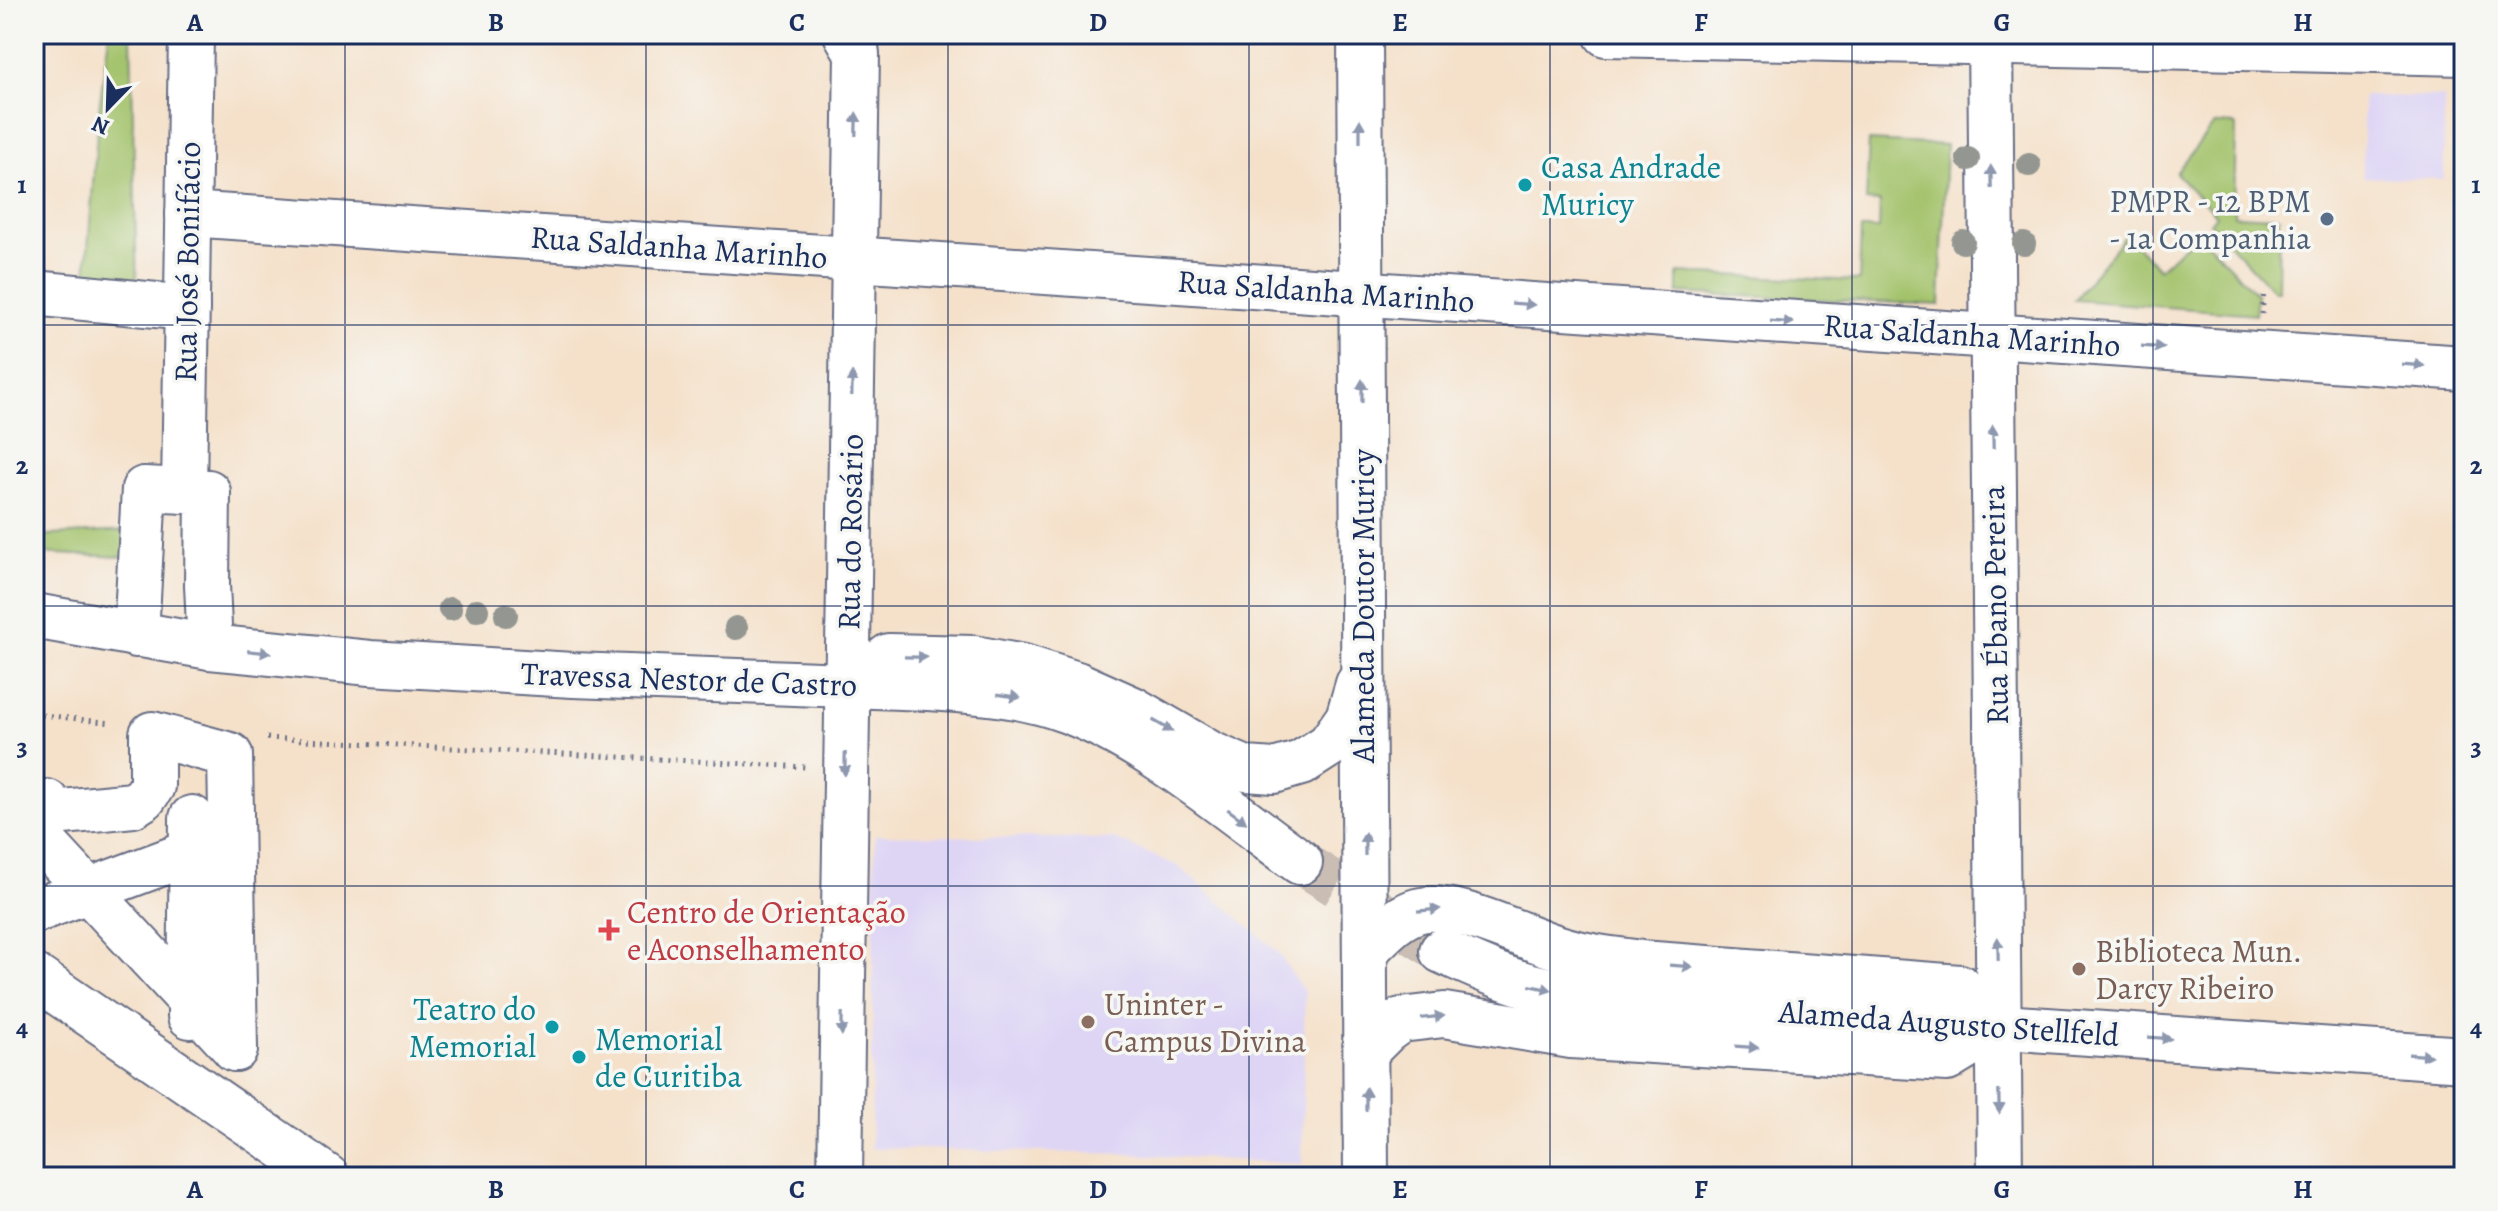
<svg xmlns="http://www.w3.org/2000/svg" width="2498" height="1211" viewBox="0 0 2498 1211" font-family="Alegreya,serif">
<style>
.built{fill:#ded5f5}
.green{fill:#a3c26a;stroke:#5f7864;stroke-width:2}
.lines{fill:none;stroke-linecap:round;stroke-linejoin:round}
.minor-tunnel{stroke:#c9bdb4;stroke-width:44;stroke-dasharray:44 22;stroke-linecap:butt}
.minor-casing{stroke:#676d84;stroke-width:48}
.path{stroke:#676d84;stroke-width:5;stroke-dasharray:2 6;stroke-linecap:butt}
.minor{stroke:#fff;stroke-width:44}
.tree{fill:#949791}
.oneway{fill:#8d97ae}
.grid{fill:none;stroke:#1b2f5e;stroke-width:2;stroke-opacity:0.55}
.culture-dot{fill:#0f9aa8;stroke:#f6f6f2;stroke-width:3}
.service-dot{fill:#5c6f8a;stroke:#f6f6f2;stroke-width:3}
.health-dot{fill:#e0444e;stroke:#f6f6f2;stroke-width:3}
.education-dot{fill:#8d6e63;stroke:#f6f6f2;stroke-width:3}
.labels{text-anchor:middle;stroke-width:7;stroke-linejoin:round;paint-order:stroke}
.culture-label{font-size:32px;fill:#0d838f;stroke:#f6f6f2;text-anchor:start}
.service-label{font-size:32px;fill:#4e5e75;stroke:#f6f6f2;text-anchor:end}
.street-label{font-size:32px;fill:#1b2f5e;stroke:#f6f6f2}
.health-label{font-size:32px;fill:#be3a42;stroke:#f6f6f2;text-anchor:start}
.education-label{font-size:32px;fill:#785e54;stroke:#f6f6f2;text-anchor:start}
.neatline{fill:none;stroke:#1b2f5e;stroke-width:3}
.grid-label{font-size:26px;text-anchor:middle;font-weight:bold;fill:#1b2f5e}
</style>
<rect width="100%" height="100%" fill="#f6f6f2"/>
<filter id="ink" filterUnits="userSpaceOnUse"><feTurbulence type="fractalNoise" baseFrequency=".0125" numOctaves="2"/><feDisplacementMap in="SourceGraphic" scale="16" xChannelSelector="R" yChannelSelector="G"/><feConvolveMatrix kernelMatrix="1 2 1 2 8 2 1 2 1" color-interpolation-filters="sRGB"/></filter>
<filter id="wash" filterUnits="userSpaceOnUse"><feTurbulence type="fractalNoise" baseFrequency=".006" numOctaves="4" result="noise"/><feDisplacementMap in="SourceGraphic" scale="32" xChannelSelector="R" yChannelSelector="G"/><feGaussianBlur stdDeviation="1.8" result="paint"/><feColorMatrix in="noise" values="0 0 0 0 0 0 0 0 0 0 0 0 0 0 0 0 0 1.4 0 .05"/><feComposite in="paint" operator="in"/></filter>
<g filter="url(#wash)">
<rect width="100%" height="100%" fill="#f5e1ca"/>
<g class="built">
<path d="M2363,96L2444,97V179L2363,177Z"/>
<path d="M875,835L1114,839L1178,866L1278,952L1305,993L1302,1164L1123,1154L871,1148Z"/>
</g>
<g class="green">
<path d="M109,34H131L137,293L85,289L98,118Z"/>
<path d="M2214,124L2236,125L2234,215L2279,217L2278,291H2274L2210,223L2216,215L2176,173Z"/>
<path d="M1869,141L1946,145L1940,305L1678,293V273L1859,281L1861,229H1879L1880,202L1866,201Z"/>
<path d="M2198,233L2257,295L2255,314L2074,300L2126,234L2159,269Z"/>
<path d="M143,530L123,557L34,553V536Z"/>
</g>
</g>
<g filter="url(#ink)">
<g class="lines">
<path class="minor-tunnel" d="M1300,862L1442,951"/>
<defs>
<g id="minor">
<path d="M1360,34L1366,1177"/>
<path d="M1606,34L2464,53"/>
<path d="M1990,34L2000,1177"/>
<path d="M188,214L2464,368"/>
<path d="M34,293L187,308"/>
<path d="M184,491L191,34"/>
<path d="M34,616L210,647L370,663L573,675L928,688C975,691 1023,694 1068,711C1148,741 1230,811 1300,862"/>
<path d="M136,635L144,489L208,492L207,585L210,647"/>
<path d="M876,666L889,656L974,658L1024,667L1077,684L1133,709L1211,754L1246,769L1274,771L1301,763L1329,745L1348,718L1358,684"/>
<path d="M34,820L47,802L53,813L133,805L144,798L152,786V734L230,755L235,1049"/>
<path d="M34,832L235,1049"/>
<path d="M34,911L192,852"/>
<path d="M1366,950C1380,937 1395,919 1414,912C1449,898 1519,936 1556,947C1583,956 1612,959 1641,963L1960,987L1999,1027"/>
<path d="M1442,951C1469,963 1495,976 1524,984C1558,994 1595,997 1630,1001L2464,1059"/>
<path d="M34,976L327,1177"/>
<path d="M190,1016L192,818"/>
<path d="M1367,1050L1386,1031L1401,1020L1444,1015L1571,1036L1947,1059L1999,1027"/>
<path d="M840,1177L857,53L846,34"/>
</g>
</defs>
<use href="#minor" class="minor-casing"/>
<g class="path">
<path d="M2262,314L2264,291"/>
<path d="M34,714L112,723"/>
<path d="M267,738L805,767"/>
</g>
<use href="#minor" class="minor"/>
</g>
<g class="tree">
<circle cx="1968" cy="159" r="12"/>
<circle cx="2029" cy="165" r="12"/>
<circle cx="1963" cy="242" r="12"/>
<circle cx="2024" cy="244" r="12"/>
<circle cx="450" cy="609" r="12"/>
<circle cx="477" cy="610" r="12"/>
<circle cx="506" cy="615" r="12"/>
<circle cx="736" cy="628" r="12"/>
</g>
<defs><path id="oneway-solid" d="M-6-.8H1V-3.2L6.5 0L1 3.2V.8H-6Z" transform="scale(2)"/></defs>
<g class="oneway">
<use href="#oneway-solid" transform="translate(856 124) rotate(-89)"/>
<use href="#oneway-solid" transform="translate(1360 131) rotate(-90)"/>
<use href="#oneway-solid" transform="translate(1991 177) rotate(-91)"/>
<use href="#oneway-solid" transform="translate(1523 304) rotate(4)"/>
<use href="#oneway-solid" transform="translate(1782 322) rotate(4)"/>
<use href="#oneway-solid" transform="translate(2153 347) rotate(4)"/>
<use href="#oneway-solid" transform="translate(2413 365) rotate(4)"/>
<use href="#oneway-solid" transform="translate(852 384) rotate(-89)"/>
<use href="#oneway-solid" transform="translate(1362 391) rotate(-90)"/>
<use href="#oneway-solid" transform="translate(1993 437) rotate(-91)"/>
<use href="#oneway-solid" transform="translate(259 652) rotate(6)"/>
<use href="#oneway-solid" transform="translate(916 657) rotate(1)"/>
<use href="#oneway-solid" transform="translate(1009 696) rotate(9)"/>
<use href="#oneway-solid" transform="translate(1163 726) rotate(30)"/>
<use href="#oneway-solid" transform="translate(845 764) rotate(91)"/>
<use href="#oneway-solid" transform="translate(1237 816) rotate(36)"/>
<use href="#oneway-solid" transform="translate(1365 844) rotate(-90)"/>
<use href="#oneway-solid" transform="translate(1429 910) rotate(-5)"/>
<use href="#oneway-solid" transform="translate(1998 949) rotate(-91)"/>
<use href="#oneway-solid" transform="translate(1681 966) rotate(4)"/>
<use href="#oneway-solid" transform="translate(1541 988) rotate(12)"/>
<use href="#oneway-solid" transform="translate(1433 1017) rotate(-6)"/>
<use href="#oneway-solid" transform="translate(842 1024) rotate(91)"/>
<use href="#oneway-solid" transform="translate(2160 1038) rotate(4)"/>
<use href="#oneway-solid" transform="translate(1747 1047) rotate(4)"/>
<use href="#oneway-solid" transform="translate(2420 1055) rotate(4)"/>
<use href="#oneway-solid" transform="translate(1366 1099) rotate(-90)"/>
<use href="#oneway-solid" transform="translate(1999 1102) rotate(89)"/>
</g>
</g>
<path class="grid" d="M345,34V1177M646,34V1177M948,34V1177M1249,34V1177M1550,34V1177M1852,34V1177M2153,34V1177M34,325H2464M34,606H2464M34,886H2464"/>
<g class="culture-dot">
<circle cx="1525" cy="185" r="8"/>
<circle cx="552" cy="1027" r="8"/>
<circle cx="579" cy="1057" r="8"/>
</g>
<circle class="service-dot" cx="2327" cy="219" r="8"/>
<path class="health-dot" d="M605 918h8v8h8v8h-8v8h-8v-8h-8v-8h8z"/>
<g class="education-dot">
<circle cx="2079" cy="969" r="8"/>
<circle cx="1088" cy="1022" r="8"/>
</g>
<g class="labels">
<g class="culture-label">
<text x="1541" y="178">Casa Andrade<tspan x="1541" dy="37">Muricy</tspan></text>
<text x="536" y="1020" text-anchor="end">Teatro do<tspan x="536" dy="37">Memorial</tspan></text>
<text x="595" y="1050">Memorial<tspan x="595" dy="37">de Curitiba</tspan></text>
</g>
<g class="service-label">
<text x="2311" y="212">PMPR - 12 BPM<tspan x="2311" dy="37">- 1a Companhia</tspan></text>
</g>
<g class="street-label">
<text transform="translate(679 247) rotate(4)" y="11">Rua Saldanha Marinho</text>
<text transform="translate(187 262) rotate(-89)" y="11">Rua José Bonifácio</text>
<text transform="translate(1326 291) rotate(4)" y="11">Rua Saldanha Marinho</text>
<text transform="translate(1972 335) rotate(4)" y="11">Rua Saldanha Marinho</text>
<text transform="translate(850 532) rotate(-89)" y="11">Rua do Rosário</text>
<text transform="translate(1995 605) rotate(-91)" y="11">Rua Ébano Pereira</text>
<text transform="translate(1363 606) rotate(-90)" y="11">Alameda Doutor Muricy</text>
<text transform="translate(689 679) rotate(2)" y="11">Travessa Nestor de Castro</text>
<text transform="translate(1949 1023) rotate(4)" y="11">Alameda Augusto Stellfeld</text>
</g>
<g class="health-label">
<text x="627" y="923">Centro de Orientação<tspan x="627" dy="37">e Aconselhamento</tspan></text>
</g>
<g class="education-label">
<text x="2095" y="962">Biblioteca Mun.<tspan x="2095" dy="37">Darcy Ribeiro</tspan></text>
<text x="1104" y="1015">Uninter -<tspan x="1104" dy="37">Campus Divina</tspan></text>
</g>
</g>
<rect width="2498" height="1211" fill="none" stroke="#f6f6f2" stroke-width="88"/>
<g transform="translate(108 108) rotate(203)" stroke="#f6f6f2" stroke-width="6" paint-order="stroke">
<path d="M0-6L14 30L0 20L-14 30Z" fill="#1b2f5e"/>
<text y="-12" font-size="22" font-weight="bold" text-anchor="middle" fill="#1b2f5e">N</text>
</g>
<rect x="44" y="44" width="2410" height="1123" class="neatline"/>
<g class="grid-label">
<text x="195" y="31">A</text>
<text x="496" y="31">B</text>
<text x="797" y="31">C</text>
<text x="1098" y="31">D</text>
<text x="1400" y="31">E</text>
<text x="1701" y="31">F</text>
<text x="2002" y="31">G</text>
<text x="2303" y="31">H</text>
<text x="22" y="193">1</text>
<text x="2476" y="193">1</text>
<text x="22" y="474">2</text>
<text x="2476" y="474">2</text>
<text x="22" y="755">3</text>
<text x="2476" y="755">3</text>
<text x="22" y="1036">4</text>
<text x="2476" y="1036">4</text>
<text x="195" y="1198">A</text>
<text x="496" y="1198">B</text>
<text x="797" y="1198">C</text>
<text x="1098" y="1198">D</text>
<text x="1400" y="1198">E</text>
<text x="1701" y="1198">F</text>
<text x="2002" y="1198">G</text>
<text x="2303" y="1198">H</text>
</g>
</svg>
